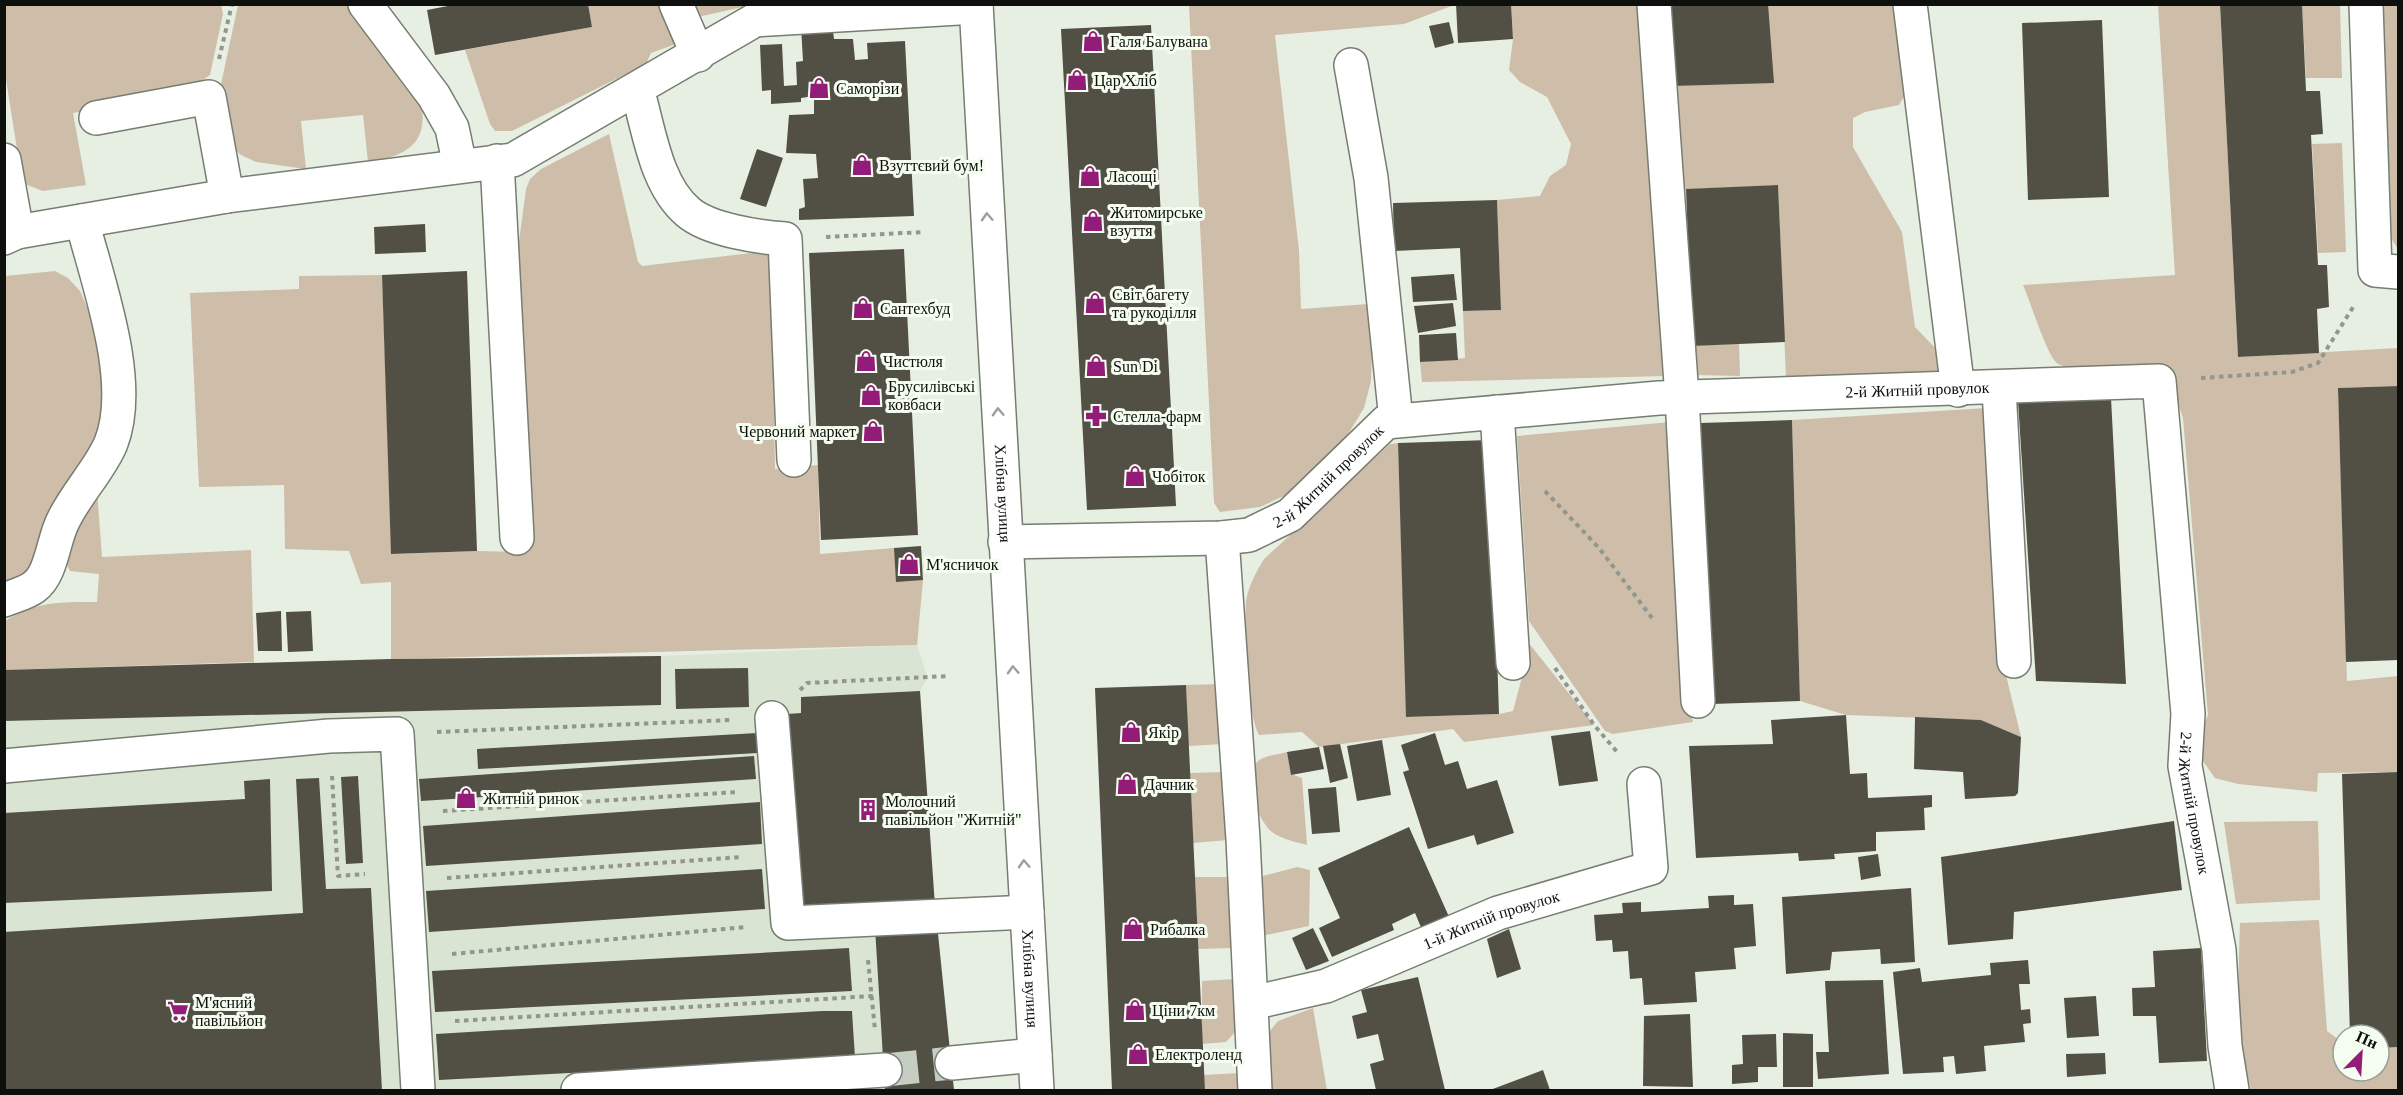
<svg xmlns="http://www.w3.org/2000/svg" width="2403" height="1095" viewBox="0 0 2403 1095" font-family="'Times New Roman',serif">
<style>
.built{fill:#d9e5d2}
.green{fill:#cebda8}
.building{fill:#525045}
.lines{fill:none;stroke-linecap:round;stroke-linejoin:round}
.minor-tunnel{stroke:#c6cec3;stroke-width:33;stroke-dasharray:33 16;stroke-linecap:butt}
.minor-casing{stroke:#767d71;stroke-width:36}
.path{stroke:#91978f;stroke-width:4;stroke-dasharray:4.5 4.5;stroke-linecap:butt}
.minor{stroke:#fff;stroke-width:33}
.oneway{stroke:#9e9f9e}
.labels{text-anchor:middle;stroke-width:6;stroke-linejoin:round;paint-order:stroke}
.poi-label{font-size:16px;fill:#0d100c;stroke:#f5fdf0;text-anchor:start}
.street-label{font-size:16px;fill:#0d100c;stroke:#f5fdf0}
</style>
<rect width="100%" height="100%" fill="#e7efe3"/>
<path class="built" d="M917,645L928,678L920,691L935,906L954,1090H5L4,670L391,659L661,656Z"/>
<g class="green">
<path d="M221,4L223,14L210,75L182,94L73,113L86,185L43,191L27,185L21,175L5,73L4,5Z"/>
<path d="M588,4L662,5L676,44L651,53L646,64L512,131H495L490,124L465,50L592,27Z"/>
<path d="M756,4L698,17L694,5Z"/>
<path d="M238,5H355L421,102C429,145 406,156 368,162L363,115L301,121L306,169L256,162L241,155L230,145L218,98Z"/>
<path d="M1189,5H1454L1404,24L1275,35L1299,251L1301,309L1368,304L1372,350L1371,381L1364,408L1348,434L1301,488L1260,507L1220,512L1214,503Z"/>
<path d="M1511,5H1898L1909,87L1899,105L1865,112L1853,118V147L1902,232L1915,327L1939,352L1944,379H1786L1778,185L1656,191L1667,376L1422,382L1420,362L1465,358L1463,311L1501,310L1497,200L1540,196L1550,176L1566,165L1571,144L1547,97L1520,82L1509,70L1513,39Z"/>
<path d="M2158,5H2220L2238,357L2398,348V386L2338,388L2347,681L2398,676V772L2318,773L2317,792L2238,784L2215,778L2200,757L2199,738L2208,715L2183,418C2165,357 2144,363 2089,367C2079,368 2068,369 2058,364C2047,357 2030,300 2023,285L2175,275Z"/>
<path d="M2302,5H2340L2342,78H2306Z"/>
<path d="M2379,5H2398V249L2389,235Z"/>
<path d="M609,134L638,262L642,266L768,251L771,255L775,469L818,465L820,554L894,548L923,580L917,645L391,659V582L361,584L349,551L285,549L284,485L199,487L190,293L299,289V276L382,275L392,554L477,551L529,552L518,249L526,189L530,179L541,169Z"/>
<path d="M2342,143L2346,252L2318,253L2312,144Z"/>
<path d="M55,271L68,278L80,291L90,314L107,372L109,418L37,563L19,580L5,586V276Z"/>
<path d="M1739,343L1740,376L1694,375L1692,346Z"/>
<path d="M1987,408L1998,642L2021,737L1981,720L1846,715L1800,701L1792,420Z"/>
<path d="M1671,422L1681,668L1693,722L1613,734L1605,731L1529,621L1517,436Z"/>
<path d="M1398,443L1407,717L1499,714L1513,711L1522,677L1524,637L1594,725L1464,742L1453,729L1319,747L1302,732L1259,735C1247,714 1244,629 1246,602C1248,587 1256,572 1264,559L1390,444Z"/>
<path d="M97,490L102,557L251,550L254,662L5,670V621C37,601 60,602 97,602L99,574L70,571L60,552Z"/>
<path d="M1220,684L1223,744L1188,746L1186,685Z"/>
<path d="M1287,752L1291,774L1302,778L1307,845C1296,842 1281,839 1272,832C1258,820 1240,777 1257,762C1264,755 1278,755 1287,752Z"/>
<path d="M1225,772L1228,840L1193,843L1190,773Z"/>
<path d="M2318,821L2320,900L2236,904L2224,822Z"/>
<path d="M1297,867L1310,870L1309,926L1257,937L1256,890L1263,876Z"/>
<path d="M1195,877H1230L1234,948L1198,949Z"/>
<path d="M2319,920L2327,1031L2343,1043V1071H2379V1048L2398,1047V1090H2251C2237,1036 2238,978 2240,923Z"/>
<path d="M1235,979L1237,1030L1226,1042L1202,1044V981Z"/>
<path d="M1313,1008L1327,1090H1264L1266,1036L1278,1021Z"/>
<path d="M1240,1073L1241,1090H1205L1204,1075Z"/>
</g>
<g class="building">
<path d="M458,4H588L592,27L435,55L427,10Z"/>
<path d="M1456,4H1511L1513,39L1458,43Z"/>
<path d="M1667,4H1768L1774,83L1671,86Z"/>
<path d="M2220,4H2302L2306,91H2320L2323,134L2311,135L2318,265H2327L2329,307L2317,309L2319,353L2238,357Z"/>
<path d="M2102,20L2109,197L2028,200L2022,23Z"/>
<path d="M1449,22L1454,43L1435,48L1429,26Z"/>
<path d="M832,23L834,39H853L855,60L868,59L867,43L905,41L914,216L799,220V209L805,207L803,179L818,178L816,154L786,153L789,115L814,114V96L801,98V102L771,104V90L762,91L760,45L782,44L784,86L797,85L796,62L803,61L801,26Z"/>
<path d="M1151,25L1176,506L1087,510L1061,29Z"/>
<path d="M757,149L783,158L766,207L740,199Z"/>
<path d="M1778,185L1785,342L1692,346L1686,189Z"/>
<path d="M1497,200L1501,310L1463,311L1460,248L1394,251L1393,203Z"/>
<path d="M425,224L426,252L375,254L374,227Z"/>
<path d="M904,249L918,535L821,540L809,253Z"/>
<path d="M467,271L477,551L391,554L382,275Z"/>
<path d="M1454,274L1457,300L1413,302L1411,277Z"/>
<path d="M1453,303L1456,326L1418,333L1414,306Z"/>
<path d="M1456,333L1458,360L1420,362L1419,335Z"/>
<path d="M2398,386V660L2346,662L2338,388Z"/>
<path d="M2111,398L2126,684L2036,681L2018,401Z"/>
<path d="M1792,420L1800,701L1712,704L1700,423Z"/>
<path d="M1490,440L1499,714L1406,717L1398,443Z"/>
<path d="M921,546L923,580L896,582L894,548Z"/>
<path d="M281,611L282,651H258L256,613Z"/>
<path d="M311,611L313,651L288,652L286,612Z"/>
<path d="M661,656V705L4,721V670L391,659Z"/>
<path d="M748,668L749,707L676,709L675,669Z"/>
<path d="M1186,685L1205,1090H1112L1095,688Z"/>
<path d="M920,691L935,906L802,909L787,714L801,713V697Z"/>
<path d="M1846,715L1850,774L1867,773L1868,798L1932,795V807L1924,808L1925,830L1876,832V851L1834,854L1835,859L1799,861L1798,853L1696,858L1689,746L1773,744L1771,720Z"/>
<path d="M1915,717L1981,720L2021,737L2018,793L2015,796L1965,799L1963,772L1914,769Z"/>
<path d="M1590,731L1598,781L1559,786L1551,736Z"/>
<path d="M757,733L758,753L478,769L477,749Z"/>
<path d="M1435,733L1445,765L1458,761L1467,789L1497,780L1514,833L1477,845L1474,835L1428,849L1403,772L1409,770L1401,745Z"/>
<path d="M1382,740L1391,795L1357,801L1347,746Z"/>
<path d="M1340,744L1348,778L1330,783L1323,746Z"/>
<path d="M1319,747L1324,769L1291,775L1287,752Z"/>
<path d="M754,756L756,779L421,801L419,779Z"/>
<path d="M2398,772V1047L2379,1048V1035H2350L2342,774Z"/>
<path d="M358,776L363,863L346,864L341,777Z"/>
<path d="M319,778L326,889L371,888L382,1090H4V932L303,913L296,779Z"/>
<path d="M270,779L272,891L4,903V813L245,799L244,781Z"/>
<path d="M1336,787L1340,832L1312,834L1308,789Z"/>
<path d="M760,802L762,844L426,866L423,826Z"/>
<path d="M2174,821L2182,890L2014,912L2013,939L1948,945L1941,857Z"/>
<path d="M1409,827L1450,919L1423,932L1415,913L1392,924L1394,930L1332,957L1319,928L1340,918L1318,868Z"/>
<path d="M1878,854L1881,876L1861,880L1858,857Z"/>
<path d="M762,869L765,909L429,932L426,891Z"/>
<path d="M1911,888L1915,962L1881,964L1880,949L1832,952L1830,970L1786,974L1782,897Z"/>
<path d="M1734,895V905L1753,904L1756,946L1734,948L1736,969L1695,972L1697,1002L1644,1005L1642,978L1630,979L1628,951L1613,952L1612,940L1596,941L1594,915L1623,913L1622,903L1641,902V912L1709,908L1708,896Z"/>
<path d="M937,924L954,1090H885L875,928Z"/>
<path d="M1313,928L1329,961L1306,970L1292,938Z"/>
<path d="M1509,929L1521,969L1497,978L1487,939Z"/>
<path d="M849,948L852,991L435,1012L432,971Z"/>
<path d="M2201,948L2207,1061L2159,1063L2156,1016H2133L2132,988L2155,987L2153,951Z"/>
<path d="M2028,960L2030,984H2019L2021,1010L2030,1009L2031,1023L2023,1024L2025,1042L1984,1046L1986,1071L1956,1074L1954,1056L1943,1057L1944,1072L1903,1074L1893,972L1920,968L1922,982L1991,975L1990,963Z"/>
<path d="M1418,977L1445,1090H1376L1370,1064L1384,1060L1378,1034L1357,1039L1352,1016L1367,1012L1361,990Z"/>
<path d="M1883,980L1889,1074L1818,1079L1816,1052H1829L1825,981Z"/>
<path d="M2096,996L2099,1036L2067,1038L2064,998Z"/>
<path d="M822,1011H852L855,1058L439,1080L436,1034Z"/>
<path d="M1690,1014L1693,1087L1643,1086L1644,1016Z"/>
<path d="M1783,1033L1813,1034V1087H1783Z"/>
<path d="M1776,1034L1777,1067H1758V1082L1732,1084V1065L1743,1064L1742,1035Z"/>
<path d="M2105,1053L2106,1074L2067,1077L2066,1054Z"/>
<path d="M1543,1070L1550,1090H1490Z"/>
</g>
<g class="lines">
<path class="minor-tunnel" d="M885,1070L952,1063"/>
<defs>
<g id="minor">
<path d="M365,4L434,96L452,128L460,166"/>
<path d="M676,4L698,55"/>
<path id="s1" d="M976,4L1037,1090"/>
<path d="M1654,4L1682,397L1698,701"/>
<path d="M1910,4L1958,390"/>
<path d="M2366,4L2375,270L2398,272"/>
<path d="M1351,65L1371,178L1396,420"/>
<path d="M637,89C649,129 655,184 688,212C709,230 758,237 785,239L794,460"/>
<path d="M96,118L209,97L227,196"/>
<path d="M4,160L17,232"/>
<path d="M497,161L517,538"/>
<path d="M4,238L17,232L227,196L513,160L755,20L976,7"/>
<path d="M1999,389L2014,661"/>
<path d="M1497,412L1513,663"/>
<path d="M1222,538L1243,839L1255,1090"/>
<path id="s2" d="M1005,542L1222,538L1249,535L1290,515L1386,422L1659,398L2159,381L2188,714L2185,766L2219,950L2225,1046L2232,1090"/>
<path d="M4,600C14,596 26,593 34,587C52,574 53,540 63,521C75,495 101,468 111,443C135,382 98,283 82,221"/>
<path d="M772,718L788,923L1027,912"/>
<path d="M4,766L329,736L397,734L418,1090"/>
<path id="s3" d="M1252,1003L1326,986L1498,913L1651,868L1644,784"/>
<path d="M952,1063L1035,1055"/>
<path d="M578,1090L885,1070"/>
</g>
</defs>
<use href="#minor" class="minor-casing"/>
<g class="path">
<path d="M219,59L232,4"/>
<path d="M826,237L924,232"/>
<path d="M2201,378L2292,372L2318,363L2355,304"/>
<path d="M1545,491L1599,548L1652,618"/>
<path d="M1555,668L1594,725L1618,753"/>
<path d="M800,690L807,683L949,676"/>
<path d="M437,732L732,720"/>
<path d="M332,776L338,876L365,874"/>
<path d="M443,811L738,792"/>
<path d="M447,878L742,857"/>
<path d="M452,954L746,927"/>
<path d="M868,960L875,1030"/>
<path d="M455,1021L873,996"/>
</g>
<use href="#minor" class="minor"/>
</g>
<defs><path id="oneway-chevron" d="M-2-3.5L2.5 0L-2 3.5" fill="none" stroke-width="1.6" stroke-linecap="round" stroke-linejoin="round" transform="scale(1.5)"/></defs>
<g class="oneway">
<use href="#oneway-chevron" transform="translate(987 217) rotate(-93)"/>
<use href="#oneway-chevron" transform="translate(998 412) rotate(-93)"/>
<use href="#oneway-chevron" transform="translate(1013 670) rotate(-93)"/>
<use href="#oneway-chevron" transform="translate(1024 864) rotate(-93)"/>
</g>
<defs>
<symbol id="shop-bare" viewBox="-9 -9 18 18"><path d="M-5-2.5h2.3a2.7 3.5 0 0 1 5.4 0H5L5.5 6h-11ZM-1.5-2.5h3a1.5 2.3 0 0 0-3 0Z" fill="#931c79" stroke="#f5fdf0" stroke-width="2.5" paint-order="stroke"/></symbol>
<symbol id="pharmacy-bare" viewBox="-9 -9 18 18"><path d="M-2-6h4v4h4v4h-4v4h-4v-4h-4v-4h4Z" fill="#931c79" stroke="#f5fdf0" stroke-width="2.5" paint-order="stroke"/></symbol>
<symbol id="building-bare" viewBox="-9 -9 18 18"><path d="M-4-6H4V6H1V3H-1V6H-4ZM-2.5-4.3h1.7v1.8h-1.7ZM.8-4.3h1.7v1.8H.8ZM-2.5-1h1.7V.8h-1.7ZM.8-1h1.7V.8H.8Z" fill="#931c79" stroke="#f5fdf0" stroke-width="2.5" paint-order="stroke"/></symbol>
<symbol id="supermarket-bare" viewBox="-9 -9 18 18"><path d="M-6-5.5h2.5l.6 2H6L4.5 2H-2.5L-4.4-4H-6ZM-1.5 3.2a1.3 1.3 0 1 0 .1 0ZM3 3.2a1.3 1.3 0 1 0 .1 0Z" fill="#931c79" stroke="#f5fdf0" stroke-width="2.5" paint-order="stroke"/></symbol>
</defs>
<g fill-rule="evenodd">
<use href="#shop-bare" x="1078" y="26" width="30" height="30"/>
<use href="#shop-bare" x="1062" y="65" width="30" height="30"/>
<use href="#shop-bare" x="804" y="73" width="30" height="30"/>
<use href="#shop-bare" x="847" y="150" width="30" height="30"/>
<use href="#shop-bare" x="1075" y="161" width="30" height="30"/>
<use href="#shop-bare" x="1078" y="206" width="30" height="30"/>
<use href="#shop-bare" x="1080" y="288" width="30" height="30"/>
<use href="#shop-bare" x="848" y="293" width="30" height="30"/>
<use href="#shop-bare" x="851" y="346" width="30" height="30"/>
<use href="#shop-bare" x="1081" y="351" width="30" height="30"/>
<use href="#shop-bare" x="856" y="380" width="30" height="30"/>
<use href="#pharmacy-bare" x="1081" y="401" width="30" height="30"/>
<use href="#shop-bare" x="858" y="416" width="30" height="30"/>
<use href="#shop-bare" x="1120" y="461" width="30" height="30"/>
<use href="#shop-bare" x="894" y="549" width="30" height="30"/>
<use href="#shop-bare" x="1116" y="717" width="30" height="30"/>
<use href="#shop-bare" x="1112" y="769" width="30" height="30"/>
<use href="#shop-bare" x="451" y="783" width="30" height="30"/>
<use href="#building-bare" x="853" y="795" width="30" height="30"/>
<use href="#shop-bare" x="1118" y="914" width="30" height="30"/>
<use href="#shop-bare" x="1120" y="995" width="30" height="30"/>
<use href="#supermarket-bare" x="163" y="996" width="30" height="30"/>
<use href="#shop-bare" x="1123" y="1039" width="30" height="30"/>
</g>
<g class="labels">
<g class="poi-label">
<text x="1110" y="47">Галя Балувана</text>
<text x="1094" y="86">Цар Хліб</text>
<text x="836" y="94">Саморізи</text>
<text x="879" y="171">Взуттєвий бум!</text>
<text x="1107" y="182">Ласощі</text>
<text x="1110" y="218">Житомирське<tspan x="1110" dy="18">взуття</tspan></text>
<text x="1112" y="300">Світ багету<tspan x="1112" dy="18">та рукоділля</tspan></text>
<text x="880" y="314">Сантехбуд</text>
<text x="883" y="367">Чистюля</text>
<text x="1113" y="372">Sun Di</text>
<text x="888" y="392">Брусилівські<tspan x="888" dy="18">ковбаси</tspan></text>
<text x="1113" y="422">Стелла-фарм</text>
<text x="856" y="437" text-anchor="end">Червоний маркет</text>
<text x="1152" y="482">Чобіток</text>
<text x="926" y="570">М'ясничок</text>
<text x="1148" y="738">Якір</text>
<text x="1144" y="790">Дачник</text>
<text x="483" y="804">Житній ринок</text>
<text x="885" y="807">Молочний<tspan x="885" dy="18">павільйон "Житній"</tspan></text>
<text x="1150" y="935">Рибалка</text>
<text x="195" y="1008">М'ясний<tspan x="195" dy="18">павільйон</tspan></text>
<text x="1152" y="1016">Ціни 7км</text>
<text x="1155" y="1060">Електроленд</text>
</g>
<g class="street-label">
<text dy="6" stroke="none"><textPath href="#s2" startOffset="956">2-й Житній провулок</textPath></text>
<text dy="6" stroke="none"><textPath href="#s2" startOffset="344">2-й Житній провулок</textPath></text>
<text dy="6" stroke="none"><textPath href="#s1" startOffset="490">Хлібна вулиця</textPath></text>
<text dy="6" stroke="none"><textPath href="#s2" startOffset="1622">2-й Житній провулок</textPath></text>
<text dy="6" stroke="none"><textPath href="#s3" startOffset="254">1-й Житній провулок</textPath></text>
<text dy="6" stroke="none"><textPath href="#s1" startOffset="976">Хлібна вулиця</textPath></text>
</g>
</g>
<rect width="2403" height="1095" fill="none" stroke="#0d100c" stroke-width="12"/>
<g transform="translate(2361 1053) rotate(24)"><circle r="28" fill="#f5fdf0" stroke="#989e95" stroke-width="1.5"/>
<path d="M0-4.5L10 22L0 15L-10 22Z" fill="#931c79"/>
<text y="-9" font-size="16" font-weight="bold" text-anchor="middle" fill="#0d100c">Пн</text>
</g>
</svg>
